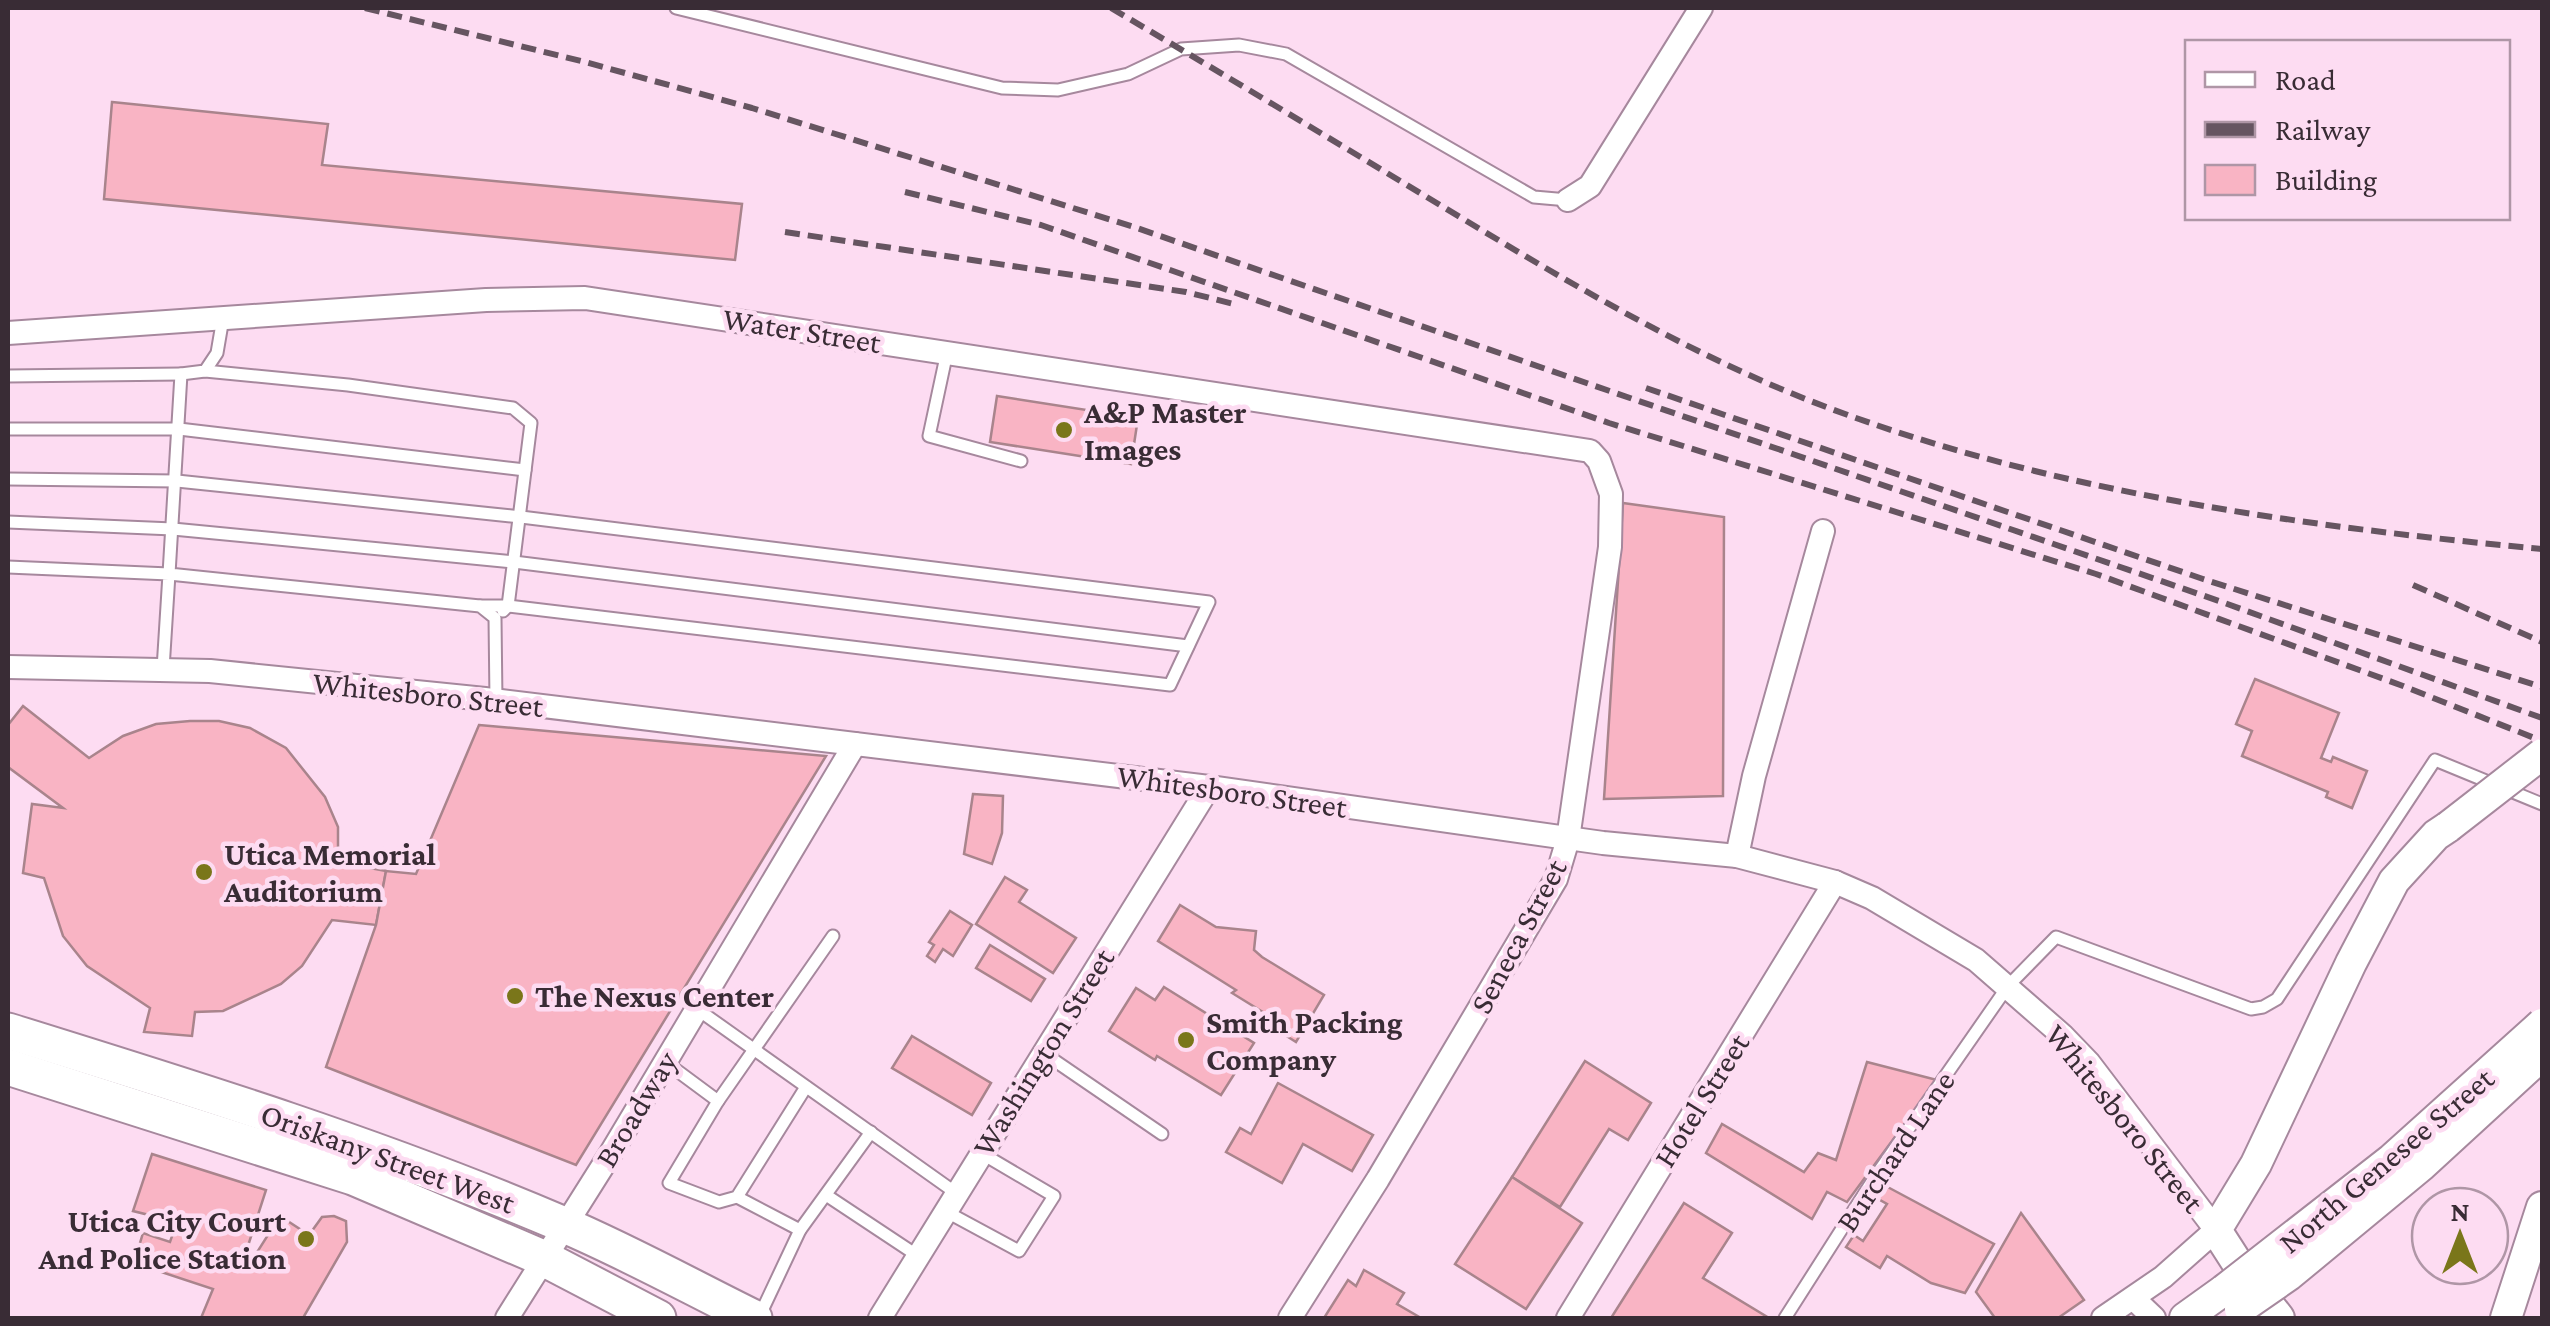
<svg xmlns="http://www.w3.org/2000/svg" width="2550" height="1326" viewBox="0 0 2550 1326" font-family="'Crimson Pro',serif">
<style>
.building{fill:#f9b4c4;stroke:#a9848c;stroke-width:2.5}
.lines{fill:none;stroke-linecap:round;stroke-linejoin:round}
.service-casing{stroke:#a6889d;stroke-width:15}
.minor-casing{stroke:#a6889d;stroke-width:26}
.secondary-casing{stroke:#a6889d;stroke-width:34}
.primary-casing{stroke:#a6889d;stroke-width:39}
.service{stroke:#fff;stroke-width:11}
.minor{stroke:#fff;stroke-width:22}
.secondary{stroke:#fff;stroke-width:30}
.primary{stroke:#fff;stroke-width:35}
.rail{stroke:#665561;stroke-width:6;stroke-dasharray:15 8;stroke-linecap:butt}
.secondary-bridge-casing{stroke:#a6889d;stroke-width:34;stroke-linecap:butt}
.secondary-bridge{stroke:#fff;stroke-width:30}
.poi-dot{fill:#7a761a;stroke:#fddcf2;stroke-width:4}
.labels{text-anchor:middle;stroke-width:9;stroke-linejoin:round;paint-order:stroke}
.street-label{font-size:32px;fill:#392c35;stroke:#fddcf2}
.poi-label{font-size:32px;font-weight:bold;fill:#392c35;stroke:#fddcf2;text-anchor:start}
</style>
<rect width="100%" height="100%" fill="#fddcf2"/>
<g class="building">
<path d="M112,102L328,124L322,165L742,204L735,260L104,199Z"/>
<path d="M997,396L1138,418L1131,464L990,442Z"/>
<path d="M1623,503L1724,517L1723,796L1604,799Z"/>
<path d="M2255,679L2339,713L2321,758L2331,762L2333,757L2367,771L2352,808L2326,797L2328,792L2242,756L2252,731L2236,724Z"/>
<path d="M23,706L89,758L123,736L156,724L190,721H219L250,728L286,748L325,797L338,827V862L386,871L376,925L332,920L302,966L281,984L223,1011L195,1012L192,1036L144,1032L150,1008L87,966L63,936L44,878L23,873L32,804L63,808L8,767V725Z"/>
<path d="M479,725L826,756L576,1165L326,1067L376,925L386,871L416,874Z"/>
<path d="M973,794L1003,796L1002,833L992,864L964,854Z"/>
<path d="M1005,877L1027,890L1019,902L1076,938L1053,973L976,924Z"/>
<path d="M1180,905L1216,927L1256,931L1254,950L1262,957L1324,995L1296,1042L1277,1030L1279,1022L1232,993L1236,990L1158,941Z"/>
<path d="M950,911L972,925L953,956L943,949L935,962L927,956L934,945L929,942Z"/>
<path d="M990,945L1045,979L1031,1001L976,968Z"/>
<path d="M1164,987L1254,1043L1221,1095L1157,1056L1155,1060L1109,1031L1136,988L1155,1000Z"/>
<path d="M912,1036L991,1083L972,1115L892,1068Z"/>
<path d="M1585,1061L1651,1103L1628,1140L1609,1129L1560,1207L1512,1177Z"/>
<path d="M1867,1062L1937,1080L1847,1202L1827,1192L1812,1219L1706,1153L1722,1124L1804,1172L1818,1153L1836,1160Z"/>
<path d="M1278,1083L1373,1135L1352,1171L1303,1144L1282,1183L1226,1152L1240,1128L1251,1134Z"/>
<path d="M152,1154L266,1190L246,1252L254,1257L280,1216L309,1235L322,1217L334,1216L346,1221L347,1242L303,1318H201L213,1289L134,1263L143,1233L170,1242L177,1222L133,1211Z"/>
<path d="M1512,1177L1582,1223L1526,1309L1455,1264Z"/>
<path d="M1882,1184L1994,1244L1965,1293L1931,1283L1887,1256L1880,1268L1846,1247L1854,1235L1863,1241L1887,1204L1873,1196Z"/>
<path d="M1684,1203L1732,1233L1703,1278L1769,1318H1611Z"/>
<path d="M2021,1213L2084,1300L2058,1318H1995L1976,1292Z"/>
<path d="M1364,1270L1404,1293L1397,1304L1421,1318H1324L1348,1280L1356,1286Z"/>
</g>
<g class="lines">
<defs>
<g id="service">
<path d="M676,8L1002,88L1058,90L1128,74L1181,49L1239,45L1286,54L1534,197L1568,200"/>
<path d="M223,318L217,353L205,371L181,374L169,574L480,606L495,618L496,701"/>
<path d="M947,352L929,436L1021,461"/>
<path d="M205,371L348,385L513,408L531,423L508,606L503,611"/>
<path d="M8,376L181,374"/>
<path d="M8,429H179L525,470"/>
<path d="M8,479L177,481L521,517L1209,602L1170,685L508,606H480"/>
<path d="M8,522L173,529L514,562L1188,646"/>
<path d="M8,567L169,574L163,669"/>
<path d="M697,1009L956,1193"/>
<path d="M1042,1052L1162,1134"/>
<path d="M664,1061L718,1101L669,1183L719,1202L737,1197L806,1087"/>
<path d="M718,1101L833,936"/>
<path d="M826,1195L918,1256"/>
<path d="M737,1197L800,1230L760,1315"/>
<path d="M945,1211L1019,1251L1054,1196L981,1153"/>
<path d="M800,1230L871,1132"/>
<path d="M1785,1318L1875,1177L2008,986L2056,937L2251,1009L2263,1007L2277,999L2435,760L2542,804"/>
</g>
<g id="minor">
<path d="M1568,200L1590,186L1701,8"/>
<path d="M8,333L486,300L585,298L1590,451L1599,461L1611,494L1610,547L1568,839L1556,879L1378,1179L1290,1318"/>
<path d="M8,667L210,671L485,699L1209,787L1603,843L1737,856L1835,882L1872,898L1976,960L2062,1035L2089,1063L2216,1230L2163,1277L2103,1318"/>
<path d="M1737,856L1754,776L1823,531"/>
<path d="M2134,1299L2154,1318"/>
<path d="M507,1318L611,1153L855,744"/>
<path d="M880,1318L1209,787"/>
<path d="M1568,1318L1835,882"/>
</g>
<g id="secondary">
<path d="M2185,1318L2224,1290"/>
<path d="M2279,1318L2243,1272L2216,1230L2256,1164L2351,963L2394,881L2436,835L2448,827"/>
<path d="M2506,1318L2542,1207"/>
</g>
<g id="primary">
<path d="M8,1031C195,1089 382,1147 562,1224C628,1252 691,1287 754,1318"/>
<path d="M8,1067L353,1177L543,1258L658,1318"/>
</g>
</defs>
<use href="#service" class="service-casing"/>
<use href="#minor" class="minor-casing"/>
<use href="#secondary" class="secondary-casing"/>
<use href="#primary" class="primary-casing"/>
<use href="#service" class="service"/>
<use href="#minor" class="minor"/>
<use href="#secondary" class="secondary"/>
<use href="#primary" class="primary"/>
<g class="rail">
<path d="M365,8L585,62L752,108L1134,227L2219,601L2542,718"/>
<path d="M1111,8C1223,74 1334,141 1445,208C1561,278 1678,348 1803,398C2034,490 2297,526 2542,549"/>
<path d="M905,192L1041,225L1609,423L2096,574L2403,686L2542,741"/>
<path d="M785,232L1186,292L1238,305"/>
<path d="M1646,388L2203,579L2542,687"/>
<path d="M2413,585L2542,642"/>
</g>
<defs>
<g id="secondary-bridge">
<path d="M2448,827L2542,754"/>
<path d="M2224,1290L2392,1159L2542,1024"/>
<path d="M2240,1309L2289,1275L2421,1166L2542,1055"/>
</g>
</defs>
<use href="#secondary-bridge" class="secondary-bridge-casing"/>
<use href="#secondary-bridge" class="secondary-bridge"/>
</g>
<g class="poi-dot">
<circle cx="1064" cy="430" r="10"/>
<circle cx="204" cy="872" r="10"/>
<circle cx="515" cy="996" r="10"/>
<circle cx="1186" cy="1040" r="10"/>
<circle cx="306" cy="1239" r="10"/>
</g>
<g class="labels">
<g class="street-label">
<text transform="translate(802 330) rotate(9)" y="11">Water Street</text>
<text transform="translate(428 694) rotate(6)" y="11">Whitesboro Street</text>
<text transform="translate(1232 791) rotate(8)" y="11">Whitesboro Street</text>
<text transform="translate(1518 936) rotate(-62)" y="11">Seneca Street</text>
<text transform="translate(1043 1052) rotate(-58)" y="11">Washington Street</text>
<text transform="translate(1701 1100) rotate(-58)" y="11">Hotel Street</text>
<text transform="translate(636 1109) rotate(-59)" y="11">Broadway</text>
<text transform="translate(2125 1118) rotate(51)" y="11">Whitesboro Street</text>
<text transform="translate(1895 1151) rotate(-56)" y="11">Burchard Lane</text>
<text transform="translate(388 1158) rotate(20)" y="11">Oriskany Street West</text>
<text transform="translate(2386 1160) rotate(-40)" y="11">North Genesee Street</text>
</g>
<g class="poi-label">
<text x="1084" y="423">A&amp;P Master<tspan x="1084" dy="37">Images</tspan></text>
<text x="224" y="865">Utica Memorial<tspan x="224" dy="37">Auditorium</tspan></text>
<text x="535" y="1007">The Nexus Center</text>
<text x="1206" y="1033">Smith Packing<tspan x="1206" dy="37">Company</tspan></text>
<text x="286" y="1232" text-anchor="end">Utica City Court<tspan x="286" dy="37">And Police Station</tspan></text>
</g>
</g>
<rect width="2550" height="1326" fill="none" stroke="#392c35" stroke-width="20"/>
<rect x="2185" y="40" width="325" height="180" fill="#fddcf2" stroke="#af96a6" stroke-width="2.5"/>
<rect x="2205" y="72" width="50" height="15" fill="#ffffff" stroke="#af96a6" stroke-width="2.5"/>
<text x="2275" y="90" font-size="30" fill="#392c35">Road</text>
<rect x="2205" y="122" width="50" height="15" fill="#665561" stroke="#af96a6" stroke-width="2.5"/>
<text x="2275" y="140" font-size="30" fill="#392c35">Railway</text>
<rect x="2205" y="165" width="50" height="30" fill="#f9b4c4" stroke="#af96a6" stroke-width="2.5"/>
<text x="2275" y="190" font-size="30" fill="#392c35">Building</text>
<g transform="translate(2460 1236)"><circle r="48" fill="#fddcf2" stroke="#af96a6" stroke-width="2.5"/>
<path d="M0-8L18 38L0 25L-18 38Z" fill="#7a761a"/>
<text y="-15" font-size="28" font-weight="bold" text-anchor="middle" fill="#392c35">N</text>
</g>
</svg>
